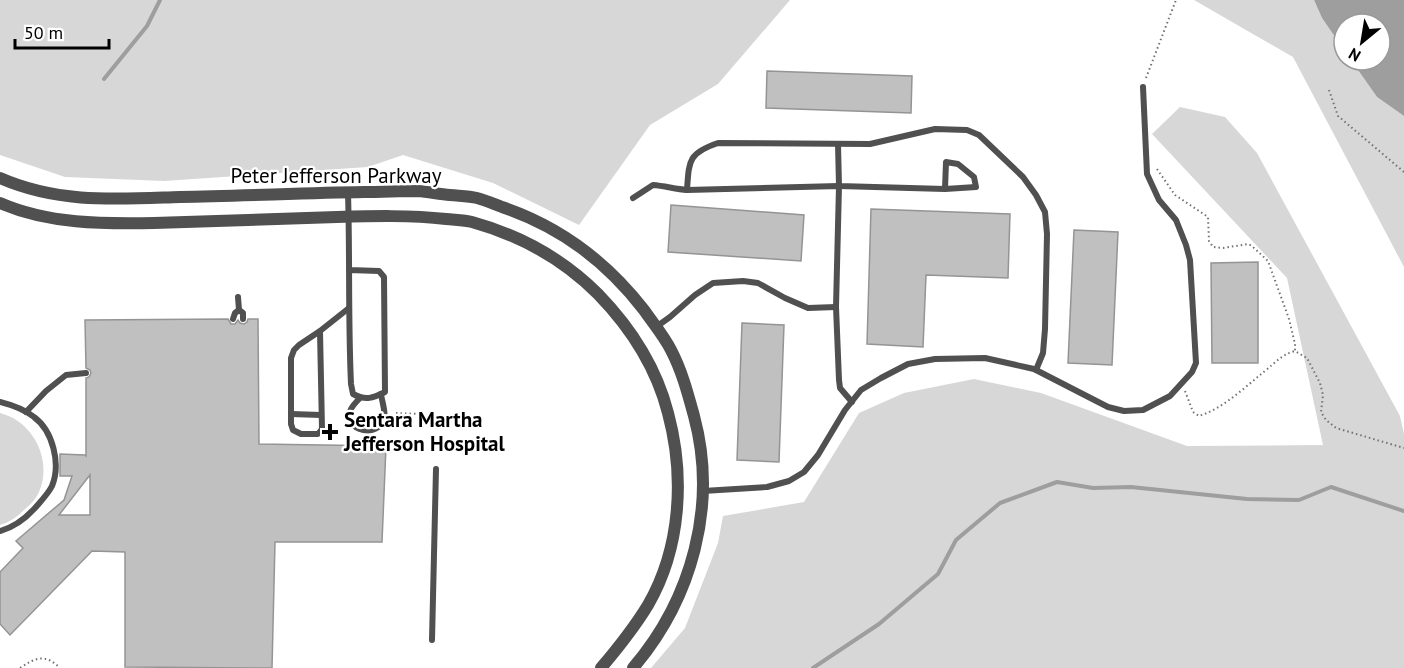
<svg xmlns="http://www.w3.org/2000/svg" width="1404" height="668" viewBox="0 0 1404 668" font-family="'PT Sans',sans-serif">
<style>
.green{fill:#d7d7d7}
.water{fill:#9e9e9e}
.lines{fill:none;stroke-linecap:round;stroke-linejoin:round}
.stream{stroke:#9e9e9e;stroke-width:4}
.building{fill:#c0c0c0;stroke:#949494;stroke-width:1.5;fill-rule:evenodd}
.path{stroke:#727272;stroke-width:2;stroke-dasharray:1.5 3;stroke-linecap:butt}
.service{stroke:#505050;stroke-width:6}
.tertiary{stroke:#505050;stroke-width:12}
.poi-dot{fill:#000;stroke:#fff;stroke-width:2}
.labels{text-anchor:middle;stroke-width:4.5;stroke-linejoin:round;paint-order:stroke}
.street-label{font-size:21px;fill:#000;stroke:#fff}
.poi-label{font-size:21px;font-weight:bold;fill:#000;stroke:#fff;text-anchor:start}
</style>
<rect width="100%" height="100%" fill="#fff"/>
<g class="green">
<path d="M0,0H790L718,84L650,125L579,225L493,183L403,155L368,167L164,181L65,177L0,155Z"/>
<path d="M1194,0H1314L1322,18L1344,50V60H1351L1377,97L1404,116V267L1293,57Z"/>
<path d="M1180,107L1225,117L1257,153L1400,416L1404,434V668H651L685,628L718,543L723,516L804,502L859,413L904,393L974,379L1041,393L1187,446L1323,445L1287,278L1152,134Z"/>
<path d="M0,413C33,421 53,460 39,492C36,499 30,505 24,510C17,517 10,522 0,525Z"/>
</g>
<path class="water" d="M1314,0H1404V116L1377,97L1351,60H1380V24H1344V50L1322,18Z"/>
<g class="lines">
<g class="stream">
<path d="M104,79L147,26L160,0"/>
<path d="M813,668L879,624L938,574L956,540L1000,503L1057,482L1093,488L1131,487L1247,499L1299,500L1331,487L1404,511"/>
</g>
</g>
<g class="building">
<path d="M767,71L912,76L911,113L766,108Z"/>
<path d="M671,205L804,215L801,261L668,252Z"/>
<path d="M871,209L1010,214L1008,278L926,275L923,347L867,344Z"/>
<path d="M1074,230L1118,232L1112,365L1068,363Z"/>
<path d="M1258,262V363H1212L1211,263Z"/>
<path d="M228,319L231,324H235L238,320L240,323L244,324L247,322L248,319H258L259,444L386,446L382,542H275L272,668L125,667V552L92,551L10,635L0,624V572L23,548L16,541L64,500L72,476H60V454L85,455L86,456V378L89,377L91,373L90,370L86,368L85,320ZM90,475V515H59L86,480Z"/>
<path d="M742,323L784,325L779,462L737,460Z"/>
</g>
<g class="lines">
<g class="path">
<path d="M1146,78L1176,0"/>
<path d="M1329,90L1338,116L1404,172"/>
<path d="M1157,169L1175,195L1208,217L1209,241L1213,247L1223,248L1248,244L1252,246L1268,261L1289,319L1295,344V351"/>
<path d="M1185,391L1193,412L1199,416C1224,408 1245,387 1265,371C1276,362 1281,355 1295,351L1307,358L1320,383L1323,395L1321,412L1326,420L1336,428L1404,448"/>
<path d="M396,413L419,414"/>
<path d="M20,668C35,658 45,653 60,668"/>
</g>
<g class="service">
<path d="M838,144L839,186L945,189L976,187L974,177L958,164L946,162L945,189"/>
<path d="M687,190C689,161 688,153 718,143L870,144L935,129L967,130L979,135L1023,177L1036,195L1045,212L1047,234L1045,329L1043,353L1036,370"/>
<path d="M348,193C350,256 348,320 351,384L353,394C366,401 373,398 385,392L384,277L379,271L349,270"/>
<path d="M633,198L653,185C665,186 675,189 687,190L839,186L836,307L839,380L840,388L852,402"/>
<path d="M238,297L239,310L243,313V319"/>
<path d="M233,319L235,313L239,310"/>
<path d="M656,327L670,317L695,295L713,283L743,281L758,283L785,298L808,308L836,307"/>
<path d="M320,331L322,429L318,434H301L293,430L291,424V358L294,350L299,345L320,331L349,308"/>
<path d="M360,398C357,401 353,405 351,409C341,428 373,439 383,422C387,415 382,402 381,394"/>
<path d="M0,402C12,405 25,410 34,417C53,431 61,464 52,486C48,494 41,501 35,508C25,519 15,527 0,531"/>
<path d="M26,412L46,391L66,375L86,373"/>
<path d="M291,414L321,415"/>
<path d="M703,491L767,487L789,481L804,472L818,455L845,410L861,390L881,378L908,364L935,359L985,358L1034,369L1108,407L1124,411L1143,410L1170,396L1192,372L1196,363L1190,260L1186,245L1176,220L1159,200L1147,174L1143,87"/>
<path d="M432,640L436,469"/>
</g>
<g class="tertiary">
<path d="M0,178C59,204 118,199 180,197C242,196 303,193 364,192C382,192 400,191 418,191C429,192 439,194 450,195C459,196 468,196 477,198C485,200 494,204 502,207C561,227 606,261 644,310C653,323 664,336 671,350C682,371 688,394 694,416C718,505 692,599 633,668"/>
<path d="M0,203C48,224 103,224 154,223C215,221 276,219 337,217C373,216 410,215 446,219C455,220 464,220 472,222C519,235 563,259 598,294C631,328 656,366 668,413C685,476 681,548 648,605C634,628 618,648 601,668"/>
</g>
</g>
<path class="poi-dot" d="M327 423h6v6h6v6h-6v6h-6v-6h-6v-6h6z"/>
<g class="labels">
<g class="street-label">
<text x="336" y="183">Peter Jefferson Parkway</text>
</g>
<g class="poi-label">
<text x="344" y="427">Sentara Martha<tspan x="344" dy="24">Jefferson Hospital</tspan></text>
</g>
</g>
<g transform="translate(1362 42) rotate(210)"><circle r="28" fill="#ffffff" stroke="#999999" stroke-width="1.5"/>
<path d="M0-4.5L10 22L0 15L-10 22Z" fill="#000000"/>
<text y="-9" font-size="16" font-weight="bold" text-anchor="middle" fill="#000000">N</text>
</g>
<path d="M15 39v9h94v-9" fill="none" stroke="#000000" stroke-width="3"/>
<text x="24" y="39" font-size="18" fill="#000000" stroke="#ffffff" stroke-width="4.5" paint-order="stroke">50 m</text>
</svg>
